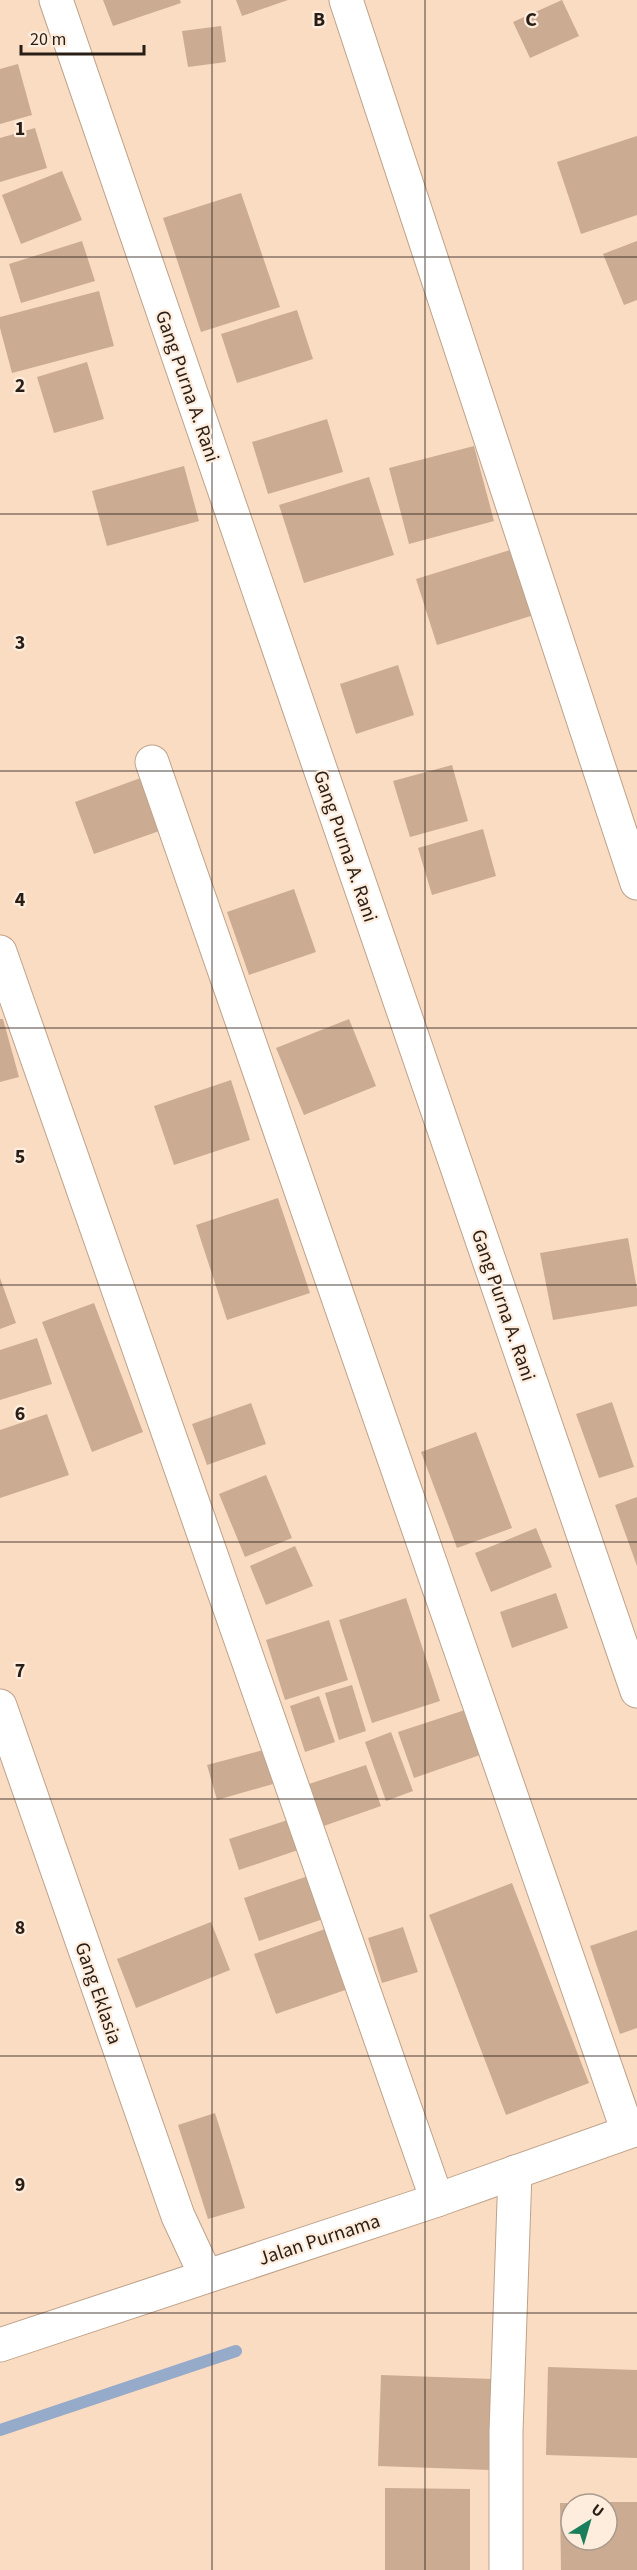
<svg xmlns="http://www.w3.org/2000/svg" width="637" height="2570" viewBox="0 0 637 2570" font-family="'Source Sans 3',sans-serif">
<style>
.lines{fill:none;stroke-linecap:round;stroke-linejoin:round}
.stream{stroke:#96aaca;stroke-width:12}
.building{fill:#cbac92}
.street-casing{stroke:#bea28a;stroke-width:35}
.secondary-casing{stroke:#bea28a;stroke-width:35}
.street{stroke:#fff;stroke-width:33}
.secondary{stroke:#fff;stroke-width:33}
.grid{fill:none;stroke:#291e15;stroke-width:1.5;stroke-opacity:0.55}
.labels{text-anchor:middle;stroke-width:4.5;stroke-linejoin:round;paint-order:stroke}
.street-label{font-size:20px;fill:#291e15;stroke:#feecdd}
.grid-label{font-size:20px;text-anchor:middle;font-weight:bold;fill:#291e15;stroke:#feecdd;stroke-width:4.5;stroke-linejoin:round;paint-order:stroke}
</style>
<rect width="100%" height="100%" fill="#fadcc3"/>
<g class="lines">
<path class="stream" d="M0,2430L236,2351"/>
</g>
<g class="building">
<path d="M103,0H180L181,3L113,26Z"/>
<path d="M236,0H288L242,16Z"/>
<path d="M562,0L579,36L530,58L513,22Z"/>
<path d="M221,26L226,62L188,67L182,31Z"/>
<path d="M18,64L32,115L0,124V69Z"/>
<path d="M35,128L47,168L0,182V138Z"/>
<path d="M637,136V215L581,234L557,162Z"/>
<path d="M62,171L82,220L21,244L2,195Z"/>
<path d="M241,193L280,307L201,332L163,218Z"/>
<path d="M82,241L95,281L21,303L9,264Z"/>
<path d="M637,241V300L624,305L603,254Z"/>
<path d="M99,291L114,346L12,373L0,328V317Z"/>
<path d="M297,310L313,359L237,383L221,334Z"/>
<path d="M87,362L104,419L54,433L37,377Z"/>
<path d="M327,419L343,472L268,494L252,442Z"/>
<path d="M474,446L494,521L409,544L389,468Z"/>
<path d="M184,466L199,521L107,546L92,491Z"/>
<path d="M369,477L394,555L304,583L279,505Z"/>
<path d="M513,549L534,615L437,645L416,579Z"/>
<path d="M398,665L414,715L356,734L340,684Z"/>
<path d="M452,765L468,821L410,837L393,781Z"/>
<path d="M146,776L165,829L94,854L75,802Z"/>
<path d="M483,829L496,876L432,895L418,848Z"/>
<path d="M294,889L316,952L249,975L227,912Z"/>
<path d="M0,1019H3L19,1077L0,1082Z"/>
<path d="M349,1019L376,1086L304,1115L276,1048Z"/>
<path d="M231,1080L250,1140L174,1165L154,1106Z"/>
<path d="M278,1198L310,1293L227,1320L196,1225Z"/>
<path d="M628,1238L637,1289V1306L553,1320L540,1253Z"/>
<path d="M0,1278L16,1323L0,1329Z"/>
<path d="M94,1303L143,1432L92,1452L42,1322Z"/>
<path d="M37,1338L52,1384L0,1400V1350Z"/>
<path d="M612,1402L634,1467L599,1478L576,1414Z"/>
<path d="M251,1403L266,1444L207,1465L192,1424Z"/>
<path d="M47,1414L69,1475L0,1498V1430Z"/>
<path d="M476,1432L512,1528L457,1548L421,1452Z"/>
<path d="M266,1475L292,1538L245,1557L219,1494Z"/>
<path d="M637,1497V1566L615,1505Z"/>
<path d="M536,1528L552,1567L491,1592L475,1553Z"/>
<path d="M295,1546L313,1586L266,1605L250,1566Z"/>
<path d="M556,1593L568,1628L512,1648L500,1612Z"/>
<path d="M406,1598L440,1701L372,1723L339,1620Z"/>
<path d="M329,1620L348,1680L285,1700L266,1640Z"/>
<path d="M352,1685L366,1731L339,1740L325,1693Z"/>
<path d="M319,1696L335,1742L305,1752L290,1706Z"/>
<path d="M465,1710L480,1755L414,1778L398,1732Z"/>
<path d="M391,1732L413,1791L386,1801L365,1742Z"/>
<path d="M263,1750L273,1784L217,1800L207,1765Z"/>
<path d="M366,1765L381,1806L318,1828L303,1786Z"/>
<path d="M294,1818L304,1848L239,1870L229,1839Z"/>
<path d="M314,1874L329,1917L259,1941L244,1898Z"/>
<path d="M512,1883L589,2083L506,2115L429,1915Z"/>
<path d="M211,1922L230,1970L136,2008L117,1959Z"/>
<path d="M403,1927L418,1972L382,1983L368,1938Z"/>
<path d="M328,1928L351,1988L276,2014L254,1954Z"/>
<path d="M637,1930V2028L620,2034L590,1946Z"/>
<path d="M215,2113L245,2208L208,2219L178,2125Z"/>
<path d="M548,2367L637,2370V2458L546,2455Z"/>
<path d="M381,2375L493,2379L490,2470L378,2466Z"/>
<path d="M385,2488L470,2489V2570H385Z"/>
<path d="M607,2502H637V2570H561L560,2503H571V2540H607Z"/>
</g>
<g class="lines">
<defs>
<g id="street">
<path d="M56,0L637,1691"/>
<path d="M346,0L637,883"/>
<path d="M152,762L628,2132"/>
<path d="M0,952L437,2200"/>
<path d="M0,1706L178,2216L206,2276"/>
<path d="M506,2570V2432L515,2172"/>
</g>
<path id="secondary" d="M0,2345L437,2200L637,2129"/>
</defs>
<use href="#street" class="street-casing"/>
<use href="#secondary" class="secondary-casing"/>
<use href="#street" class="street"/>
<use href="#secondary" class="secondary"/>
</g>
<path class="grid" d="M212,0V2570M425,0V2570M0,257H637M0,514H637M0,771H637M0,1028H637M0,1285H637M0,1542H637M0,1799H637M0,2056H637M0,2313H637"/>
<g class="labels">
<g class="street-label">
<text transform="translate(188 386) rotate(71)" y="7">Gang Purna A. Rani</text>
<text transform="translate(346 846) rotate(71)" y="7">Gang Purna A. Rani</text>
<text transform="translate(504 1305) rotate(71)" y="7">Gang Purna A. Rani</text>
<text transform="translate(99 1993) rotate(71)" y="7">Gang Eklasia</text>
<text transform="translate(319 2239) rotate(-18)" y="7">Jalan Purnama</text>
</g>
</g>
<g class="grid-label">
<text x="319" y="26">B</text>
<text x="531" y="26">C</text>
<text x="20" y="135">1</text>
<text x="20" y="392">2</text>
<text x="20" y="649">3</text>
<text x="20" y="906">4</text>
<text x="20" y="1163">5</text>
<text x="20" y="1420">6</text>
<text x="20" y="1677">7</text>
<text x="20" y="1934">8</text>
<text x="20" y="2191">9</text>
</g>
<g transform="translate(589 2522) rotate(37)"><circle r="28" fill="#feecdd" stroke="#a99a8d" stroke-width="1.5"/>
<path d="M0-4.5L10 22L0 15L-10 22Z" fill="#187f5a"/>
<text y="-9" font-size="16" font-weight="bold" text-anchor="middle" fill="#291e15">U</text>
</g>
<path d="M21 45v9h123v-9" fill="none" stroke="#291e15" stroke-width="3"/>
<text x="30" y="45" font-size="18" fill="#291e15" stroke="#feecdd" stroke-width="4.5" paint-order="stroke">20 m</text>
</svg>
